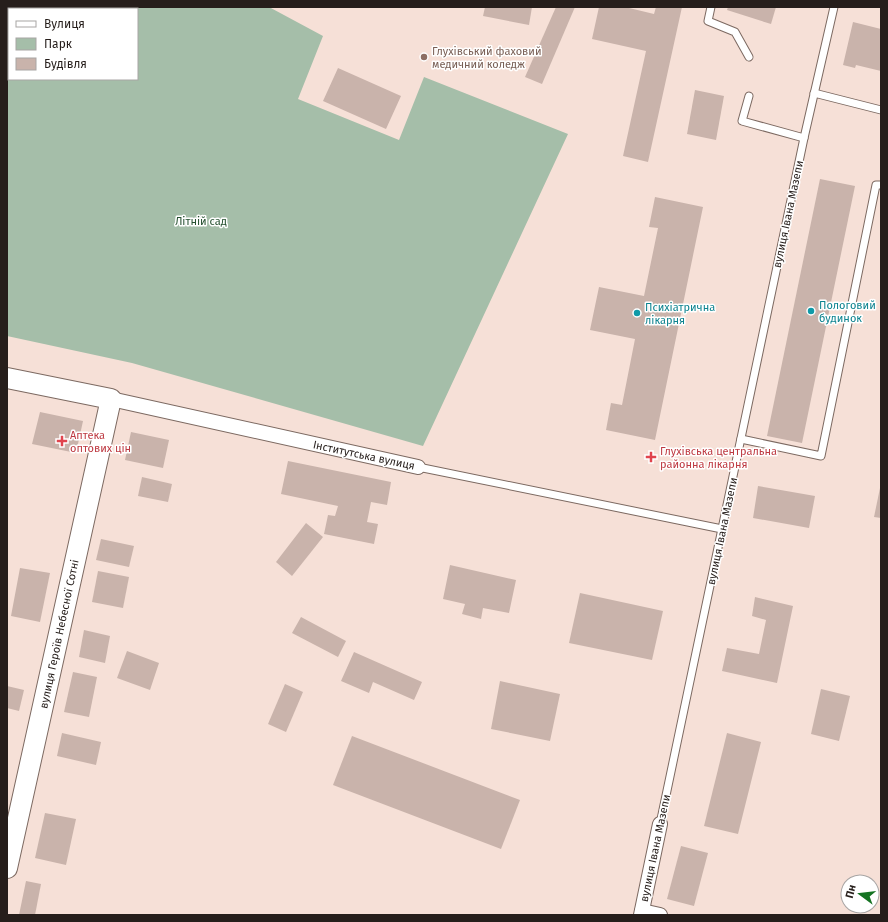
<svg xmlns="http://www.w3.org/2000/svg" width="888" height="922" viewBox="0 0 888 922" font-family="'Fira Sans',sans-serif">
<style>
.green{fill:#a5bea9;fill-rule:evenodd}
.building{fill:#c9b3ab}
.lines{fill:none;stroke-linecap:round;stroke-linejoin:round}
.lane-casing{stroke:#7c6961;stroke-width:9}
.street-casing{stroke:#7c6961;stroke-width:16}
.secondary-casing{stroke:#7c6961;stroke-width:22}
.lane{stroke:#fff;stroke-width:7}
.street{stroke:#fff;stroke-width:14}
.secondary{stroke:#fff;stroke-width:20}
.education-dot{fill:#8d6e63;stroke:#fff;stroke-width:1.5}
.culture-dot{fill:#0f9aa8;stroke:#fff;stroke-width:1.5}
.health-dot{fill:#e0444e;stroke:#fff;stroke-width:1.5}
.labels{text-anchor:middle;stroke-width:3;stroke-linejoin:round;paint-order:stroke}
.education-label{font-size:11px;fill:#785e54;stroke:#fff;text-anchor:start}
.street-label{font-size:11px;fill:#261e1b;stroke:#fff}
.park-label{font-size:11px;fill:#244f2f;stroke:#fff}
.culture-label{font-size:11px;fill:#0d838f;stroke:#fff;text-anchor:start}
.health-label{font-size:11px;fill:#be3a42;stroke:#fff;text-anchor:start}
</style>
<rect width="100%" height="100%" fill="#f6e0d7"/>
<path class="green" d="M7,7H269L323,36L298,99L399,140L424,77L568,134L423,446L132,363L7,336ZM9,9H137V79H9Z"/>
<g class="building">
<path d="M485,7H532L529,25L483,16Z"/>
<path d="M556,7H575L542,84L525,77Z"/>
<path d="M599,7H625L654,14L656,7H682L648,162L623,156L646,51L592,39Z"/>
<path d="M728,7H776L771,24L727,10Z"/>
<path d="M853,22L881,29V71L856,65L855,68L843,65Z"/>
<path d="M338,68L401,96L386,129L323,101Z"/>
<path d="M695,90L724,96L716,140L687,134Z"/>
<path d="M820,179L855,186L802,443L767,436Z"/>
<path d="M655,197L703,207L655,440L606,430L611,403L622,405L635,339L590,330L599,287L644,296L658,228L649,227Z"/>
<path d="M40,412L83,421L76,453L32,444Z"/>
<path d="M131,432L169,440L163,468L125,460Z"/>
<path d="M288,461L391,482L387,505L371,502L367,522L378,524L374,544L324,534L328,515L335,516L338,506L281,494Z"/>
<path d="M142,477L172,484L168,502L138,496Z"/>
<path d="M758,486L815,496L809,528L753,518Z"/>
<path d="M880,488H881V518L874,517Z"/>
<path d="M306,523L323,537L292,576L276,562Z"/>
<path d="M101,539L134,546L129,567L96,560Z"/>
<path d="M450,565L516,580L509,613L483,608L481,619L462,614L465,604L443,599Z"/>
<path d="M20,568L50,573L40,622L11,616Z"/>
<path d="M98,571L129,577L123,608L92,602Z"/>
<path d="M580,593L663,611L652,660L569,643Z"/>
<path d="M755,597L793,606L777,683L722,671L727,648L759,654L766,620L752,616Z"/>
<path d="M301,617L346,641L338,657L292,633Z"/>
<path d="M84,630L110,636L105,663L79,657Z"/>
<path d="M127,651L159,663L150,690L117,678Z"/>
<path d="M354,652L422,682L414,700L373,682L369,693L341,681Z"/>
<path d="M73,672L97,677L89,717L64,712Z"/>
<path d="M500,681L560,694L550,741L491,729Z"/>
<path d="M285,684L303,692L286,732L268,724Z"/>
<path d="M7,686L24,690L19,711L7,708Z"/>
<path d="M821,689L850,696L839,741L811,734Z"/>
<path d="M62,733L101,742L96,765L57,756Z"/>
<path d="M727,733L761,742L738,834L704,826Z"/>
<path d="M352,736L520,800L501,849L333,785Z"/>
<path d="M45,813L76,819L66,865L35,858Z"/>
<path d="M681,846L708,853L694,906L667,899Z"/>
<path d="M26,881L41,884L35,915H19Z"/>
</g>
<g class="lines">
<defs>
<g id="lane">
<path d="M711,7L708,21L735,32L749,57"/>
<path d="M814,93L881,110"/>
<path d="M749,96L742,121L804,138"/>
<path d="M741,439L821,456L876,185H881"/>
<path d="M418,467L722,529"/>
<path d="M660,824L804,138L834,7"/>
</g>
<g id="street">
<path d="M111,399L418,467"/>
<path d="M642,911L660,915"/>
<path d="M641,915L660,824"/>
</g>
<path id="secondary" d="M7,378L111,399L7,868"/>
</defs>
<use href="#lane" class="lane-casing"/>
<use href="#street" class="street-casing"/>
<use href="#secondary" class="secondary-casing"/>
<use href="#lane" class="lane"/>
<use href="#street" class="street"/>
<use href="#secondary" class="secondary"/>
</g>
<circle class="education-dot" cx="424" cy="57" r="4"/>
<g class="culture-dot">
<circle cx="811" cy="311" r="4"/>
<circle cx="637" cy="313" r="4"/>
</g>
<g class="health-dot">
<path d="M60 435h4v4h4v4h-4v4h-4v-4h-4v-4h4z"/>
<path d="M649 451h4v4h4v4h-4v4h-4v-4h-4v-4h4z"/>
</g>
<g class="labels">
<g class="education-label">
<text x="432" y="55">Глухівський фаховий<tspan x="432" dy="13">медичний коледж</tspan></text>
</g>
<g class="street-label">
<text transform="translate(788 214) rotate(-78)" y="4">вулиця Івана Мазепи</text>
<text transform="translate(364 455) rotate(12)" y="4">Інститутська вулиця</text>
<text transform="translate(722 531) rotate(-78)" y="4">вулиця Івана Мазепи</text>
<text transform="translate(59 634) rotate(-78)" y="4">вулиця Героїв Небесної Сотні</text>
<text transform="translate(655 848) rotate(-78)" y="4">вулиця Івана Мазепи</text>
</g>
<g class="park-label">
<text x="201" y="225">Літній сад</text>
</g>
<g class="culture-label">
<text x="819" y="309">Пологовий<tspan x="819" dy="13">будинок</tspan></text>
<text x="645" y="311">Психіатрична<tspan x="645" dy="13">лікарня</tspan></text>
</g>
<g class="health-label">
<text x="70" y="439">Аптека<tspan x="70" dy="13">оптових цін</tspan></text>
<text x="660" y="455">Глухівська центральна<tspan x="660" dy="13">районна лікарня</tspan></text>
</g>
</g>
<rect width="888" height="922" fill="none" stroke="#261e1b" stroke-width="16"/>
<rect x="8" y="8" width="130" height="72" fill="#ffffff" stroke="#a8a5a4"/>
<rect x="16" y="21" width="20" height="6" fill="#ffffff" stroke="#a8a5a4"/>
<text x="44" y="28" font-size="12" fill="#261e1b">Вулиця</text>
<rect x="16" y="38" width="20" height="12" fill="#a5bea9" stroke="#a8a5a4"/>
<text x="44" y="48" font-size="12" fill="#261e1b">Парк</text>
<rect x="16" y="58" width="20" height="12" fill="#c9b3ab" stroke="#a8a5a4"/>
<text x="44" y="68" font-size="12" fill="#261e1b">Будівля</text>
<g transform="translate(860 894) rotate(285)"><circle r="19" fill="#ffffff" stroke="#a8a5a4"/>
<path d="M0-3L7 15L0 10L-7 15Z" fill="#157322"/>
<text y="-6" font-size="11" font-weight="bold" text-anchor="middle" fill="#261e1b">Пн</text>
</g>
</svg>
